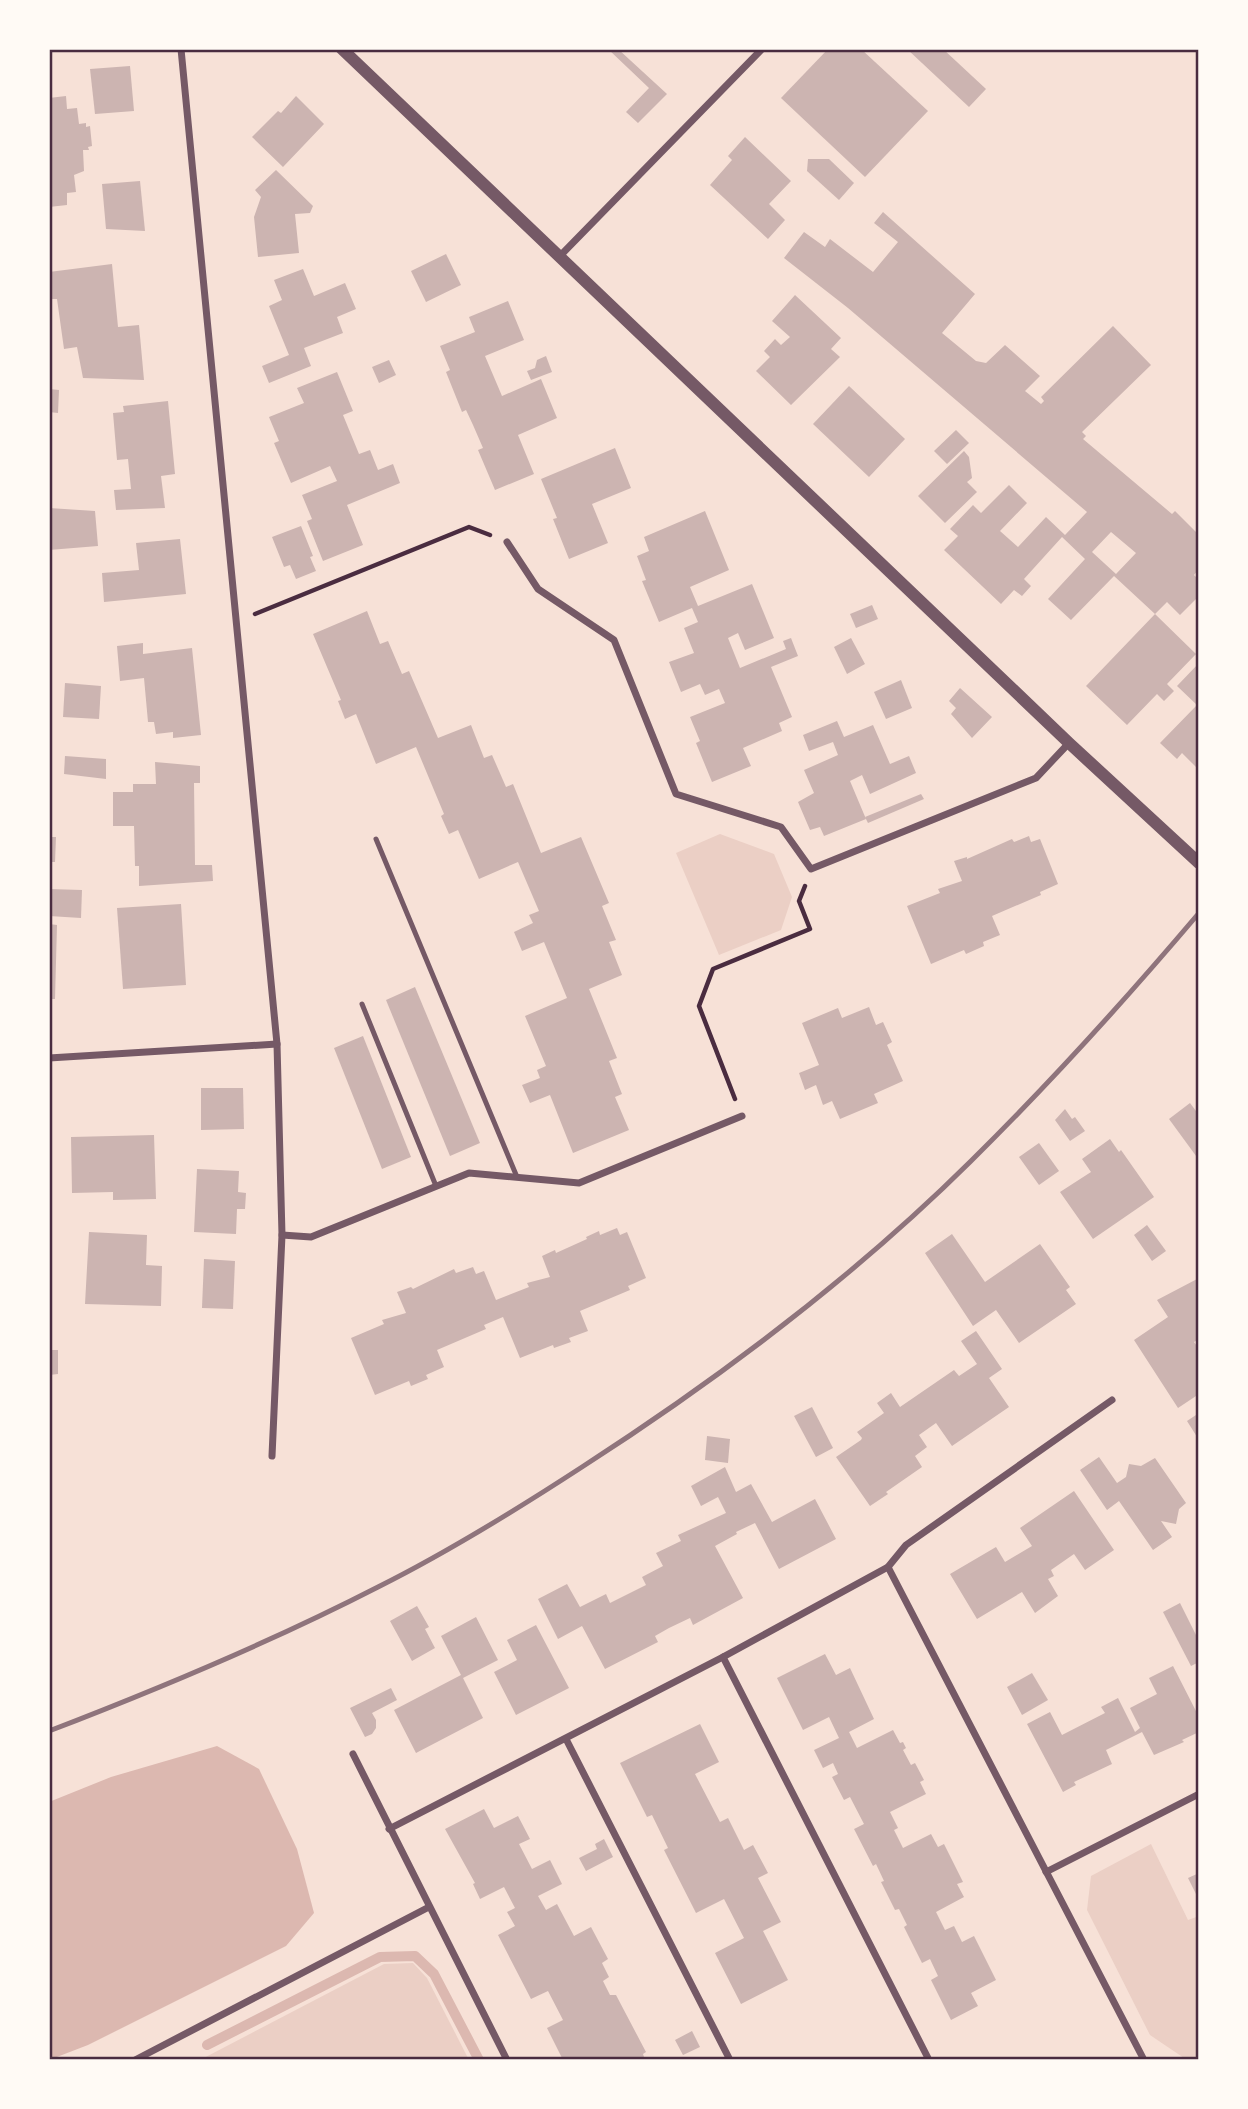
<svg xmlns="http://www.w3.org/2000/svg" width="1248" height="2109" viewBox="0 0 1248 2109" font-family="'DM Sans',sans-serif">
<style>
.green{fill:#ebcfc5}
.water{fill:#dcb8b0}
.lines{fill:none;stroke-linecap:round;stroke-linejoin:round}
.stream{stroke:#dcb8b0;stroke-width:10}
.building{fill:#ccb4b1;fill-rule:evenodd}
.path{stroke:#4a2c40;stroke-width:4.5}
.service{stroke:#755966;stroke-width:5}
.minor{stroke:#755966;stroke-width:7}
.tertiary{stroke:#755966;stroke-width:12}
.rail{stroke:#8f747c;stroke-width:5}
.neatline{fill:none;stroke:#4a2c40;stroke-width:2.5}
</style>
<rect width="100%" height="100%" fill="#f7e1d7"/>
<g class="green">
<path d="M720,834L774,854L792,897L781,930L719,955L676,853Z"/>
<path d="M1151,1844L1188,1920L1199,1916V2060H1187L1150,2035L1087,1910L1091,1876Z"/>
<path d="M413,1963L427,1978L469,2060H200L384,1964Z"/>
</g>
<path class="water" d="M217,1746L259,1769L297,1849L314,1913L286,1946L88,2045L49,2060V1802L111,1777Z"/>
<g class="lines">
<path class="stream" d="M207,2045L380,1957L415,1956L434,1974L479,2060"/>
</g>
<g class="building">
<path d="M608,49H618L667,94L638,123L626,112L649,88Z"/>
<path d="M828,49H861L928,111L865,177L781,98Z"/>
<path d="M907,49H943L986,89L969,107Z"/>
<path d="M130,66L134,111L95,114L90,69Z"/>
<path d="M66,96L67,109L77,108L79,124L86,123V127L90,126L92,146L88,147L89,150H83L84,171L74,175L76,192L67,193V205L49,207V98Z"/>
<path d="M296,96L324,124L283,167L252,137L278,111L281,113Z"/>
<path d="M745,137L791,181L769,204L785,220L768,239L710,185L732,160L728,156Z"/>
<path d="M808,159H829L854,183L839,200L807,171Z"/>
<path d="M276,170L313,206L310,213L295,214L299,253L258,257L254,217L261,197L255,190Z"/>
<path d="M140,181L145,231L106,229L102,184Z"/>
<path d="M883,212L975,294L942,333L976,361L986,363L1005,345L1040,376L1025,391L1041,404L1044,401L1041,397L1113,326L1151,365L1082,432L1086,436L1083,439L1172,514L1175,511L1199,535V569L1194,575L1199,580V596L1180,615L1167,602L1155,614L1196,654L1167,684L1174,691L1164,701L1157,694L1127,725L1086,686L1155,614L1114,576L1071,620L1048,599L1085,559L1062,537L1024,579L1031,586L1022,596L1014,590L1001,604L944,550L958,536L950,529L973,505L981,513L1009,485L1027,503L1000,531L1018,547L1046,517L1065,535L1087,512L848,308L784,258L804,232L825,247L830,239L873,272L898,242L874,223ZM1111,532L1136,553L1116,574L1092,552Z"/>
<path d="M446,254L461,285L426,302L411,271Z"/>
<path d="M112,264L118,327L139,325L144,380L83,378L77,347L64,349L57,299H49V272Z"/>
<path d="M303,269L314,296L345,283L356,309L337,317L343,333L304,348L311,366L269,383L262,366L289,355L269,306L282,300L274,280Z"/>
<path d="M795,295L841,338L831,349L840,357L791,405L756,371L770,357L764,351L775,339L781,345L790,337L772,321Z"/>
<path d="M508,301L524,340L485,356L502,396L541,379L557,418L518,435L534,474L495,490L478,450L483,448L473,425L466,410L462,412L446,372L450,370L440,346L475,332L469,317Z"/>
<path d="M546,356L552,372L531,380L527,371L535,368L537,360Z"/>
<path d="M389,360L396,375L379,383L372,367Z"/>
<path d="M337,372L353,411L343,415L359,454L370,450L378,470L393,464L400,483L347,505L363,545L323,561L307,521L312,519L302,495L337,481L330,466L291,483L274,443L279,441L269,417L304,403L297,388Z"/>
<path d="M849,386L905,439L869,477L813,424Z"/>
<path d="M49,389L59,390L58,413L49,412Z"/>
<path d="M168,401L175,474L161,476L165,508L116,510L114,490L131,489L128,459L117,460L113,413L124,412L123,406Z"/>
<path d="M956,430L969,443L947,464L934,451Z"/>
<path d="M615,448L631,488L592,504L608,543L569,559L553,519L557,518L541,479Z"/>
<path d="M964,451L969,457L972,478L967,482L977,492L945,523L918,496Z"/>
<path d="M49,508L95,511L98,546L49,550Z"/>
<path d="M705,511L729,570L690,587L698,606L752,584L774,638L745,650L738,633L728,638L740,668L786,649L783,641L791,638L798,656L771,667L792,717L779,723L782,731L743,748L751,766L712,782L696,743L700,741L690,717L725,703L719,689L705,695L700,684L681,692L669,662L694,653L684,628L698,622L692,608L659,622L642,581L646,580L637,556L649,551L644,537Z"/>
<path d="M301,526L313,556L310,557L316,571L296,579L290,565L284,567L272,537Z"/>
<path d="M180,539L186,594L104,602L102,573L139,570L136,543Z"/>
<path d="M872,605L878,619L856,628L850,614Z"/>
<path d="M367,611L380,644L388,641L402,674L409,671L438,738L471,725L484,758L492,755L506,787L513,784L541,853L581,837L609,903L602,906L616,940L609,942L622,975L589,989L617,1058L609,1061L622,1094L615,1097L629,1130L573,1153L550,1095L530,1103L522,1085L540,1078L537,1070L546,1066L525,1016L567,998L544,942L522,951L514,932L533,923L529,915L539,911L518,862L479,879L458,830L449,834L441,816L444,814L416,747L376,764L356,714L345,719L338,701L341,700L313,634Z"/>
<path d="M851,638L865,664L847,674L834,647Z"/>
<path d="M143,643V654L192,648L201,735L173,738V732L156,734L154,722H148L144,678L120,681L117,646Z"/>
<path d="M1199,663V770L1182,753L1177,759L1160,743L1197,705L1177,686Z"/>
<path d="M901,680L912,708L886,719L874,692Z"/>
<path d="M65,683L101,686L99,719L63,717Z"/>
<path d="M960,688L992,717L972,738L951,714L956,708L949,701Z"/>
<path d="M837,721L844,737L873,725L890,764L909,756L916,773L870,794L862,775L850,781L866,819L824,836L820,827L810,830L798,802L814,793L804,770L838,755L833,742L809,751L803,735Z"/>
<path d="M65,756L106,759V779L64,774Z"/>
<path d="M155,762L200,766V783H194L195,865H212L213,881L139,886V866H135L134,826H113V792H133V784H156Z"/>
<path d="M921,794L924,799L868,823L865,817Z"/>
<path d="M1029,836L1031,842L1040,839L1058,884L1040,892L1041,895L992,916L1000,935L983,942L984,946L966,954L964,950L931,964L907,906L940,893L938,889L962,881L954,861L967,857V859L1012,839L1014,842Z"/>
<path d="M49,837H56L55,862H49Z"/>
<path d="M49,889L82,890L81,918L49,916Z"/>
<path d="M181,904L186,985L123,989L117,908Z"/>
<path d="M49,924L57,925L55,999H49Z"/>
<path d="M415,987L480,1143L450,1156L386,1000Z"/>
<path d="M869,1007L876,1025L883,1022L892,1042L887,1045L903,1081L874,1094L878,1103L840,1119L832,1101L823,1105L816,1085L805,1090L799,1073L819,1065L802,1023L838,1008L842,1018Z"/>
<path d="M363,1036L411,1157L382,1169L334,1048Z"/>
<path d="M201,1088H243L244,1129L201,1130Z"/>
<path d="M1190,1103L1199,1115V1160L1169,1119Z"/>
<path d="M1065,1109L1072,1119L1075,1117L1085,1131L1070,1141L1055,1120Z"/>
<path d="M154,1135L156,1199L113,1200V1192L72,1193L71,1137Z"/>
<path d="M1110,1139L1119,1152L1121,1150L1154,1197L1093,1239L1060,1192L1091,1172L1082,1159Z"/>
<path d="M1039,1143L1059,1171L1039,1185L1019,1157Z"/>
<path d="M197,1169L239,1171L238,1192L246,1193L245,1209H237L236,1234L194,1232Z"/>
<path d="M1147,1225L1166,1251L1152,1261L1134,1235Z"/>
<path d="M617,1228L620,1235L627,1232L646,1278L628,1286L630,1290L580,1311L588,1331L569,1338L571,1342L554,1348L553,1345L520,1358L503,1317L484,1325L486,1329L437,1350L444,1367L426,1375L428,1379L411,1386L409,1381L375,1395L351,1338L384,1324L382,1320L406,1313L397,1292L411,1287L413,1289L454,1269L456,1273L473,1267L476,1274L484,1271L496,1300L529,1287L527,1283L550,1277L542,1256L555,1250L556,1253L587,1239L586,1237L599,1231L600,1235Z"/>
<path d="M89,1232L147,1235L146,1265L162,1266L161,1306L85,1304Z"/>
<path d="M952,1234L985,1282L1040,1244L1070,1287L1066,1290L1076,1304L1019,1343L996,1310L973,1326L925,1253Z"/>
<path d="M204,1259L235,1261L233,1309L202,1308Z"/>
<path d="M1199,1278V1339L1194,1342L1199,1349V1394L1178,1408L1134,1340L1168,1317L1157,1300Z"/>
<path d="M976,1331L1002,1369L989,1378L1009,1407L952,1446L936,1423L919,1435L927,1447L915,1456L922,1467L886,1492L888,1494L870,1506L836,1457L861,1440L862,1438L857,1432L884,1413L877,1403L891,1393L900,1407L954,1370L959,1376L977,1364L961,1341Z"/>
<path d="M49,1350H58V1374L49,1375Z"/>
<path d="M812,1407L833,1448L816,1457L794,1416Z"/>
<path d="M1199,1413V1440L1187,1421Z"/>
<path d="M707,1436L730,1439L728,1463L705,1460Z"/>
<path d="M1099,1457L1117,1483L1126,1477L1129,1464L1141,1466L1155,1458L1186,1503L1179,1509L1176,1524L1161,1521L1172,1537L1153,1550L1119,1501L1107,1510L1080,1470Z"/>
<path d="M725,1467L736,1492L751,1484L772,1522L815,1499L836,1539L779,1569L755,1523L736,1532L737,1534L715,1546L743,1598L693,1625L690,1618L669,1628L655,1636L658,1642L605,1669L582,1626L558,1639L538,1599L567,1584L580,1607L606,1594L610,1603L646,1585L642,1577L663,1566L656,1553L681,1541L678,1535L726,1513L718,1497L701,1506L691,1486Z"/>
<path d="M1074,1491L1114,1550L1085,1570L1074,1554L1051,1570L1054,1576L1048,1579L1058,1596L1035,1613L1022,1592L977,1619L950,1574L996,1547L1005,1562L1032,1546L1020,1528Z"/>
<path d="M1180,1603L1199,1641V1662L1191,1666L1163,1612Z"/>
<path d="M417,1606L429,1627L425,1629L435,1648L412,1661L390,1621Z"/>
<path d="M476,1617L498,1660L463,1678L483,1718L416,1753L394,1710L461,1675L441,1636Z"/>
<path d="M536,1625L569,1688L516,1715L494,1672L517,1660L507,1640Z"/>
<path d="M825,1654L836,1675L850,1668L874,1719L849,1732L857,1748L893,1730L900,1743L903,1742L906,1748L903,1750L911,1765L915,1763L924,1780L920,1782L926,1794L890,1812L898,1828L894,1830L903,1848L931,1834L938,1847L944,1844L963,1882L957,1884L964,1897L936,1912L945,1930L954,1926L962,1942L974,1936L996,1980L971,1993L978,2006L951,2020L931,1980L938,1976L930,1959L922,1963L904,1927L907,1925L899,1909L895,1910L881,1882L884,1881L876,1864L873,1866L854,1829L864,1824L850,1797L844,1800L832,1777L838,1774L833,1763L823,1768L814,1750L839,1738L829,1717L803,1730L777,1678Z"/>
<path d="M1173,1666L1199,1717V1732L1182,1740L1184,1742L1154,1755L1142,1732L1106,1750L1112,1764L1074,1782L1076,1785L1063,1792L1027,1724L1050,1712L1062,1735L1105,1713L1101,1707L1118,1698L1135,1732L1140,1728L1130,1708L1157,1694L1149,1678Z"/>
<path d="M1032,1673L1048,1700L1022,1715L1007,1687Z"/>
<path d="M391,1688L397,1700L372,1713L376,1720V1728L372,1734L365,1737L350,1708Z"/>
<path d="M700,1724L719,1762L695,1774L720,1822L728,1818L744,1850L753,1845L768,1873L758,1878L781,1922L763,1931L788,1980L741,2004L715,1953L744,1938L724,1899L696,1913L664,1850L668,1848L652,1815L647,1817L620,1763Z"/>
<path d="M484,1809L494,1828L518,1816L530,1839L519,1844L532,1869L550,1860L562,1884L538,1896L546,1910L557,1904L574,1936L591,1927L608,1959L602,1963L609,1977L603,1981L610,1995H616L646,2052L643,2054L645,2060H563L547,2028L563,2020L548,1991L531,1999L498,1935L515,1926L507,1912L515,1908L504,1887L480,1899L473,1884L475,1883L445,1829Z"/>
<path d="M604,1839L613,1857L586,1871L579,1858L597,1849L595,1844Z"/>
<path d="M1199,1873V1900L1188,1878Z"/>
<path d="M692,2031L700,2047L683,2055L675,2040Z"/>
</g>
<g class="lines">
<g class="path">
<path d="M255,614L469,527L490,535"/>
<path d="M735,1099L699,1006L713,969L810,929L799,901L805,886"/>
</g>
<g class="service">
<path d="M376,839L517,1177"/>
<path d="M362,1004L436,1186"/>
</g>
<g class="minor">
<path d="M181,49L277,1044L282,1235L272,1456"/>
<path d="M560,256L762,49"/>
<path d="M507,542L538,589L614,640L676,794L781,827L811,869L1036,778L1069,743"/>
<path d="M49,1058L277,1044"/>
<path d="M282,1235L311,1237L469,1173L579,1183L742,1116"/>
<path d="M888,1567L1144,2060"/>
<path d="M723,1657L929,2060"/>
<path d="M566,1739L730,2060"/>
<path d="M353,1754L507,2060"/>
<path d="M389,1829L723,1657L888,1567L906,1545L1112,1400"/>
<path d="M1046,1872L1199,1794"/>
<path d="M135,2060L429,1907"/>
</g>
<path class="tertiary" d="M342,49L1069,743L1199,863"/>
<path class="rail" d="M49,1731C161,1688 271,1642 378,1587C448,1552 516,1510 582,1467C720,1378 854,1277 971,1161C1051,1082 1126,999 1199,913"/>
</g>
<rect width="1248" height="2109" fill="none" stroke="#fffaf5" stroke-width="102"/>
<rect x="51" y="51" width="1146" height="2007" class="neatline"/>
</svg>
